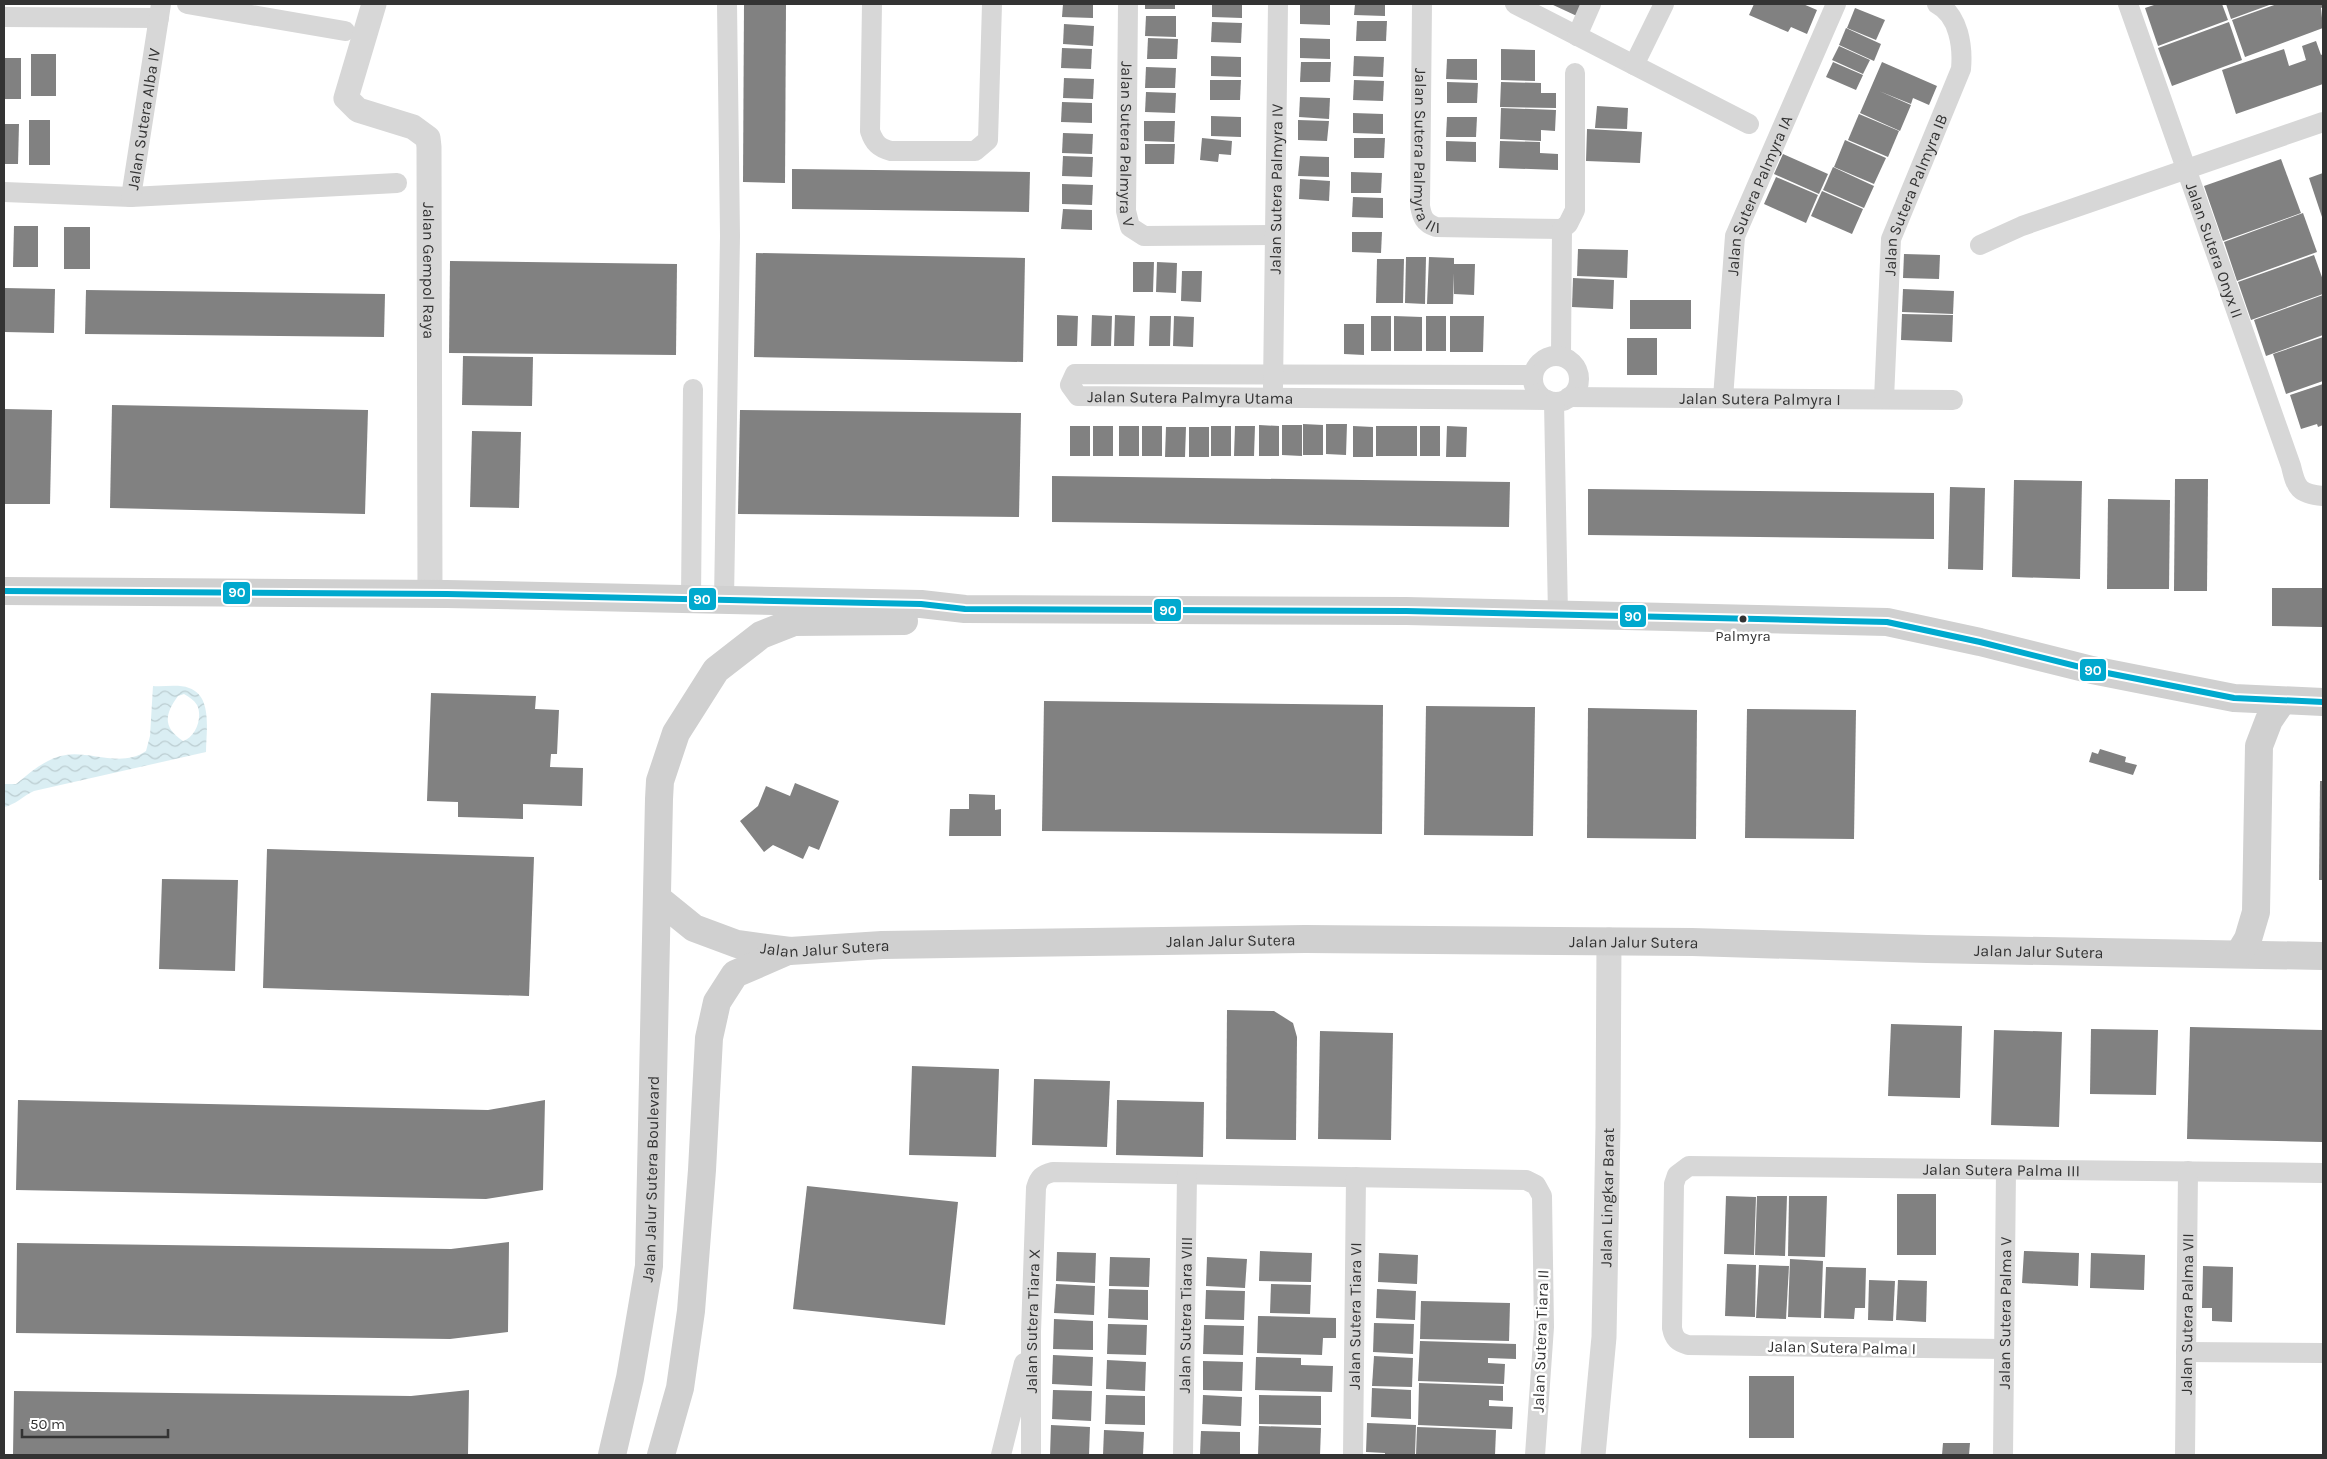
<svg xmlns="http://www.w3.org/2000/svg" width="2327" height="1459" viewBox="0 0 2327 1459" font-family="Karla,sans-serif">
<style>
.water{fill:url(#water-waves);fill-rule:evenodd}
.building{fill:#818181}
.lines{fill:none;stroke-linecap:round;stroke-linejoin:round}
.minor{stroke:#d7d7d7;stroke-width:20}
.tertiary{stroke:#d7d7d7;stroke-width:25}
.secondary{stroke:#d0d0d0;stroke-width:28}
.bus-1-casing{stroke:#fff;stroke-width:10}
.bus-1{stroke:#00a9ce;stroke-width:6}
.bus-dot{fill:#333;stroke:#fff;stroke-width:2}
.labels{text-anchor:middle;stroke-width:5;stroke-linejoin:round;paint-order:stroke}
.bus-label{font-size:15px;fill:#333;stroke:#fff}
.street-label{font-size:16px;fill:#333;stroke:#fff}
.line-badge{stroke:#fff;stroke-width:2}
.badge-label{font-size:14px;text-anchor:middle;font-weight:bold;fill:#fff}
</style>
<defs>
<pattern id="water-waves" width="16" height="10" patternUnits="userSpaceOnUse" patternTransform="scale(1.25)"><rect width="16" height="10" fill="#daeef3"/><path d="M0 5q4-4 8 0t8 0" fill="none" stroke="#bccdd1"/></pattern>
</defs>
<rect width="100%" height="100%" fill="#fff"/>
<path class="water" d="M153,686C164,687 179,684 189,688C213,696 206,732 206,752L34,791C23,796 15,805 4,807V784H16C31,772 46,758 66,755C90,751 122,768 146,751L150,736ZM184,694C189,697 194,700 197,705C203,717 196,737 183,741C162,727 165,714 178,696Z"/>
<g class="building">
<path d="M744,4H786L785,183L743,182Z"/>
<path d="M1063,4H1093V18L1062,17Z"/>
<rect x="1145" y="4" width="30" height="5"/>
<path d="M1212,4H1242V18L1212,17Z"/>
<path d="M1300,4L1330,5V25L1300,24Z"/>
<path d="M1355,4H1385V16L1354,15Z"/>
<path d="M1551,4H1585L1579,17Z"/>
<path d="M1754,4H1803L1817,10L1807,34L1791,27L1788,32L1749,15Z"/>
<path d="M2157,4H2222L2228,20L2158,46L2145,8Z"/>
<path d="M2226,4H2272L2231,19Z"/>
<path d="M2277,4H2323V7L2321,8L2323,28L2245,57L2232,20Z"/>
<path d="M1855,8L1885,20L1876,40L1847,28Z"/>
<path d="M1146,16H1176V37L1145,36Z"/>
<path d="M1357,21H1387L1386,41H1356Z"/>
<path d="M1212,22L1242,23L1241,43L1211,42Z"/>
<path d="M2229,22L2242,60L2172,86L2158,48Z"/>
<path d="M1064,24L1094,26L1093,46L1063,44Z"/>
<path d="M1846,28L1881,44L1874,61L1839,45Z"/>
<path d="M1148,38L1178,39L1177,59H1147Z"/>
<path d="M1300,38L1330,39V59L1300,58Z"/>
<path d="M2316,41L2321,55L2323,54V84L2236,114L2222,70L2284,49L2289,66L2306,60L2302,46Z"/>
<path d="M1839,46L1870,60L1863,74L1832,60Z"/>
<path d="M1062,48L1092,49L1091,69L1061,68Z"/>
<path d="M1501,49L1535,50V81L1501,80Z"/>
<rect x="31" y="54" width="25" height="42"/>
<path d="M1211,56L1241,57V77L1211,76Z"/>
<path d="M1354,56L1384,57L1383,77L1353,76Z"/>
<rect x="4" y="58" width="17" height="41"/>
<path d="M1447,59H1477V80L1446,79Z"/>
<path d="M1301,62H1331L1330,82H1300Z"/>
<path d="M1833,62L1863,75L1856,90L1826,77Z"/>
<path d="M1882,62L1937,86L1929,105L1913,98L1911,104L1879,91L1911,105L1900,131L1860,113Z"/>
<path d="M1146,67L1176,68L1175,88H1145Z"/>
<path d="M1064,78L1094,79L1093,99L1063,98Z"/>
<path d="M1210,80H1241L1240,100H1210Z"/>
<path d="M1354,80L1384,81L1383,101L1353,100Z"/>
<path d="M1447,82L1478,83L1477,103H1447Z"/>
<path d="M1501,82L1541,83V93H1556V108L1500,107Z"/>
<path d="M1146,92L1176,93L1175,113L1145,112Z"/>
<path d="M1300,97L1330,98L1329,119L1299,117Z"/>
<path d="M1062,102L1092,103V123L1061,122Z"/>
<path d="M1597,106L1628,108L1627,129L1595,128Z"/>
<path d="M1501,108L1556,110L1555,131L1541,130V141L1500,139Z"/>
<path d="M1353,113L1383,114V134L1353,133Z"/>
<path d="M1859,114L1899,131L1888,157L1848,140Z"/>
<path d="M1211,116L1241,117V137L1211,136Z"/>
<path d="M1447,117H1477L1476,137H1446Z"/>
<rect x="29" y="120" width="21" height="45"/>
<path d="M1298,120L1329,121L1327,141L1298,140Z"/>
<path d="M1144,121H1175L1174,142L1144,141Z"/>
<path d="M4,124H19L18,164H4Z"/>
<path d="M1587,129L1642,132L1640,163L1586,161Z"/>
<path d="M1063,133L1093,134L1092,154L1062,153Z"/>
<path d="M1202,138L1232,141L1231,155L1219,154L1218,162L1200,160Z"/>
<path d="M1354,138H1385L1384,158H1354Z"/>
<path d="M1845,140L1886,158L1874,184L1834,167Z"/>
<path d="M1446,141L1476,142V162L1446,161Z"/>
<path d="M1500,141L1540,142V153L1558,154V170L1499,168Z"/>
<path d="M1145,144H1175L1174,164H1145Z"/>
<path d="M1783,154L1828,174L1819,194L1774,174Z"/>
<path d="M1063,156L1093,157L1092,177L1062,176Z"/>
<path d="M1300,156L1329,157V177L1298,176Z"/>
<path d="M2281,159L2301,213L2223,241L2204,186Z"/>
<path d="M1833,167L1874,186L1864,208L1823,190Z"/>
<path d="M792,169L1030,172L1029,212L792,209Z"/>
<path d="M1351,172L1382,173L1381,193H1351Z"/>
<path d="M2323,173V220L2309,178Z"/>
<path d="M1776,177L1818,195L1806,223L1764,204Z"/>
<path d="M1300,179L1330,181L1329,201L1299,199Z"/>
<path d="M1062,184L1093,185L1092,205L1062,204Z"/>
<path d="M1822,191L1863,209L1852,234L1811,216Z"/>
<path d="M1353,197L1383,198V218L1352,217Z"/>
<path d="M1063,209L1092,210V230L1061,229Z"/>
<path d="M2303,213L2317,252L2237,281L2224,242Z"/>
<path d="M14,226H38V267H13Z"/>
<rect x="64" y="227" width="26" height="42"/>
<path d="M1352,232H1382L1381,253L1352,252Z"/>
<path d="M1578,249L1628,250L1627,278L1577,276Z"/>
<path d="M756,253L1025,258L1023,362L754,357Z"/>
<path d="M1904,254L1940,255L1939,279L1903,278Z"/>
<path d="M2314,255L2323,280V294L2251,320L2238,282Z"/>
<path d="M1406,257H1426L1425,304L1405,303Z"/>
<path d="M1429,257L1454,258V264H1475L1474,295L1454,294V273L1453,304H1427Z"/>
<path d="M1377,259H1404L1403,303H1376Z"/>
<path d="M450,261L677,264L676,355L449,353Z"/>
<path d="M1133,262H1154L1153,292H1133Z"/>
<path d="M1157,262L1177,263L1176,293L1156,292Z"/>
<path d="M1182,271H1202L1201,302L1181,301Z"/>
<path d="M1573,278L1614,280L1613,309L1572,307Z"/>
<path d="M4,288L55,289L54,333L4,332Z"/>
<path d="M1903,289L1954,291L1953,314L1902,312Z"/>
<path d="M86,290L385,294L384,337L85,334Z"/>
<path d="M2323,295V335L2266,356L2254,320Z"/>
<rect x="1630" y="300" width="61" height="29"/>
<path d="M1902,314L1953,315L1952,342L1901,340Z"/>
<path d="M1057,315L1078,316L1077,346H1057Z"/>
<path d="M1092,315L1112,316L1111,346H1091Z"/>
<path d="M1115,315L1135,316L1134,346H1114Z"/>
<path d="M1150,316H1171L1170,346H1149Z"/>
<path d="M1174,316L1194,317L1193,347L1173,346Z"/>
<rect x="1371" y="316" width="20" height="35"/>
<path d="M1394,316L1422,317V351H1394Z"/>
<rect x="1426" y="316" width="20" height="35"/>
<path d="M1450,316H1484L1483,352H1450Z"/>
<path d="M1344,324H1364V355L1344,354Z"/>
<path d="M2323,337V381L2286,394L2273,354Z"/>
<rect x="1627" y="338" width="30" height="37"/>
<path d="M463,356L533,357L532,406L462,405Z"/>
<path d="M2323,384V425L2318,427L2317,424L2301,429L2290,395Z"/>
<path d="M112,405L368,410L365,514L110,508Z"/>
<path d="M4,409L52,410L50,504H4Z"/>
<path d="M740,410L1021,413L1019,517L738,514Z"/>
<path d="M1303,424L1323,425V455H1303Z"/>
<path d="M1326,424H1347L1346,455L1326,454Z"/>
<path d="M1259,425L1279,426V456H1259Z"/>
<path d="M1282,425H1302V456L1282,455Z"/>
<rect x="1070" y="426" width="20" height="30"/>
<rect x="1093" y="426" width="20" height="30"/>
<rect x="1119" y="426" width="20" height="30"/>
<rect x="1142" y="426" width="20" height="30"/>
<rect x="1211" y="426" width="20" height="30"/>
<path d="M1235,426H1255L1254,456H1234Z"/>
<path d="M1353,426L1373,427V457H1353Z"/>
<rect x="1376" y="426" width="41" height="30"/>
<rect x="1420" y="426" width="20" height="30"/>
<path d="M1447,426L1467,427L1466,457H1446Z"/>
<path d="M1166,427H1186L1185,457H1165Z"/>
<rect x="1189" y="427" width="20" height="30"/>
<path d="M472,431L521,432L519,508L470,507Z"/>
<path d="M1052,476L1510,482L1509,527L1052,522Z"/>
<path d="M2175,479H2208L2207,591H2174Z"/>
<path d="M2014,480L2082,481L2080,579L2012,577Z"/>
<path d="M1950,487L1985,488L1983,570L1948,569Z"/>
<path d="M1588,489L1934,493V539L1588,535Z"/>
<path d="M2108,499L2170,500L2169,589H2107Z"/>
<path d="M2272,588H2323V627L2272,626Z"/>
<path d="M431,693L536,696L535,709L559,710L557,754H551L550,767L583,768L582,806L523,804V819L458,817V802L427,801Z"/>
<path d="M1044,701L1383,705L1382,834L1042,831Z"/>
<path d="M1426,706L1535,707L1533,836L1424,835Z"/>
<path d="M1588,708L1697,710L1696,839L1587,838Z"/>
<path d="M1747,709L1856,710L1854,839L1745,838Z"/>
<path d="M2100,749L2126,757L2125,762L2137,765L2133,775L2089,762L2092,752L2098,754Z"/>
<path d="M2320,781H2323V880H2319Z"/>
<path d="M795,783L839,801L819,850L809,846L803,859L773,845L764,852L740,821L758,806L766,786L790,796Z"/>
<path d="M969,794L995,795V810L1001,809V836H949L950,809H969Z"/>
<path d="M267,849L534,857L529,996L263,988Z"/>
<path d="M162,879L238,880L235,971L159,969Z"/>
<path d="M1227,1010L1274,1011L1293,1023L1297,1037L1296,1140L1226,1139Z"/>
<path d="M1891,1024L1962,1026L1960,1098L1888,1096Z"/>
<path d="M2190,1027L2323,1030V1142L2187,1139Z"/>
<path d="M2091,1029L2158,1030L2156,1095L2090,1094Z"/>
<path d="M1994,1030L2062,1032L2059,1127L1991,1125Z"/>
<path d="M1320,1031L1393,1033L1391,1140L1318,1139Z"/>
<path d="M912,1066L999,1069L996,1157L909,1155Z"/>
<path d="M1034,1079L1110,1081L1107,1147L1032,1145Z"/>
<path d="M18,1100L488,1110L545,1100L543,1190L486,1199L16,1190Z"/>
<path d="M1117,1100L1204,1102L1203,1157L1116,1155Z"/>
<path d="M807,1186L958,1202L945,1325L793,1309Z"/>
<rect x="1897" y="1194" width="39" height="61"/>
<path d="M1726,1196L1756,1197L1754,1255L1724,1254Z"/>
<path d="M1757,1196H1787L1785,1256L1755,1255Z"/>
<path d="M1789,1196H1827L1825,1257L1788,1256Z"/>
<path d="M509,1242L508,1332L450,1339L16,1333L17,1243L451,1249Z"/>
<path d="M1260,1251L1312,1253L1311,1282L1259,1281Z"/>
<path d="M2024,1251L2079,1253L2078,1286L2022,1283Z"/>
<path d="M1057,1252L1096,1253L1095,1283L1056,1281Z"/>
<path d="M1379,1253L1418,1255L1417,1284L1378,1282Z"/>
<path d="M2091,1253L2145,1255L2144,1290L2090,1288Z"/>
<path d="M1110,1257L1150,1258L1149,1287L1109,1286Z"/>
<path d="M1207,1257L1247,1259L1245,1288L1206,1286Z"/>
<path d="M1790,1259L1823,1261L1821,1318L1788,1317Z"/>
<path d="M1727,1264L1756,1265L1755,1317L1725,1316Z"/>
<path d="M1759,1265L1789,1266L1786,1319L1756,1318Z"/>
<path d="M2203,1266L2233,1267L2232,1322L2212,1321V1308H2202Z"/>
<path d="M1826,1267L1866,1268L1865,1308H1855L1854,1319L1824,1318Z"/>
<path d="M1869,1280L1895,1281L1893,1321L1868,1320Z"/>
<path d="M1898,1280L1927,1281L1926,1322L1896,1320Z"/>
<path d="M1056,1284L1095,1286L1094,1315L1054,1313Z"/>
<path d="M1271,1284L1311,1285L1310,1314L1270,1313Z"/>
<path d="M1109,1289L1148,1290V1320L1108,1318Z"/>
<path d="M1377,1289L1416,1291L1415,1320L1376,1318Z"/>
<path d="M1206,1290L1245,1291L1244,1320L1205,1319Z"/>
<path d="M1421,1301L1510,1303L1509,1341L1420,1339Z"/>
<path d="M1258,1316L1336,1318V1338H1323L1322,1355L1257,1353Z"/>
<path d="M1054,1319L1093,1321V1350L1053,1349Z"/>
<path d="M1374,1323L1414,1324L1413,1354L1373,1352Z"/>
<path d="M1108,1324L1147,1325L1146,1355L1107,1354Z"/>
<path d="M1204,1325L1244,1326L1243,1355L1203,1354Z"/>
<path d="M1420,1341L1516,1344V1359L1488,1358V1363L1505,1364L1504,1384L1418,1381Z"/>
<path d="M1053,1355L1093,1357L1092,1386L1052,1384Z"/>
<path d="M1374,1356L1413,1358L1412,1387L1372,1386Z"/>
<path d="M1256,1357L1301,1358V1365L1333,1366L1332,1392L1255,1390Z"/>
<path d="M1107,1360L1146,1362L1145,1391L1106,1389Z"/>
<path d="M1203,1361L1243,1362L1242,1391L1203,1390Z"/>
<rect x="1749" y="1376" width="45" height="62"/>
<path d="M1419,1383L1503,1386V1401L1489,1400V1406L1513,1407L1512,1429L1418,1425Z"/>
<path d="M1372,1388L1411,1390V1419L1371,1417Z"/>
<path d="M469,1390L468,1455H13L14,1391L411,1396Z"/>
<path d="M1053,1390L1092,1391L1091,1421L1052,1419Z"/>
<path d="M1106,1395L1145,1396V1425L1105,1424Z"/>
<path d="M1203,1395L1242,1397L1241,1426L1202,1424Z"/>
<path d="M1259,1395L1321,1396V1425L1259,1424Z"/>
<path d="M1367,1423L1416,1425L1415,1455H1385V1453L1366,1452Z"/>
<path d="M1051,1425L1090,1427L1089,1455H1050Z"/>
<path d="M1259,1426L1321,1428L1320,1455H1258Z"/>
<path d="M1417,1427L1496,1430L1495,1455H1416Z"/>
<path d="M1104,1430L1144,1432L1143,1455H1103Z"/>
<path d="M1201,1431L1240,1432V1455H1200Z"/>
<path d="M1943,1443H1970L1969,1455H1942Z"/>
</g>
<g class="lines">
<g class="minor">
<path d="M187,4L345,31"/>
<path d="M872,4L870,131C874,143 879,148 891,151H975L988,140L992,4"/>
<path id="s1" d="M1128,4L1126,211L1130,227L1144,236L1274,235"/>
<path id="s2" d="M1422,4L1420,206C1422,217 1424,223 1436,227L1562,229"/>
<path d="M1515,4L1749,124"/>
<path id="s3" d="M2128,4L2291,466C2296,488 2299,494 2323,496"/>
<path d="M4,17L159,18"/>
<path d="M1577,36L1591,4"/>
<path d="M1634,65L1664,4"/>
<path d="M4,192L131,197L397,183"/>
<path id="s4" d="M131,197L161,4"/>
<path d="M1980,245L2022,226L2323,122"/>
<path d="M1561,356L1562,229L1568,224L1575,210V73"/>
<circle cx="1556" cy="379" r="23"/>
<path id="s5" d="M1533,375L1075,374L1070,385L1078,396L1547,400"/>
<path id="s6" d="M1273,387L1278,4"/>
<path id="s7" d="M1569,397L1953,400"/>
<path id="s8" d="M1723,398L1735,236L1836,4"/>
<path id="s9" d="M1884,399L1891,239L1961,69C1963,47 1959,15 1937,4"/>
<path d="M1554,402L1558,615"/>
<path d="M691,599L693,389"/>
<path d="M724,600L730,236L727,4"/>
<path id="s10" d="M2004,1349L1688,1345C1678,1342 1674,1339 1672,1328L1674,1184L1677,1175L1689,1166L2323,1173"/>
<path d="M2186,1352L2323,1353"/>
<path d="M1001,1455L1024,1363"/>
<path id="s11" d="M1031,1455V1332L1036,1188C1039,1177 1042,1175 1053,1172L1526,1180L1536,1185L1542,1196L1544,1327L1535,1455"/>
<path id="s12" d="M1183,1455L1187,1175"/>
<path id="s13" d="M1353,1455L1356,1177"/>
<path id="s14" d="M2003,1455L2006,1170"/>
<path id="s15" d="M2185,1455L2188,1171"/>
</g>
<g class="tertiary">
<path id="s16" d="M374,4L346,98L358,110L413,127L428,138L429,147L430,594"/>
<path id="s17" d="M1593,1455L1604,1337L1608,1127L1609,940"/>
</g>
<g class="secondary">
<path d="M4,591L447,594L921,604L965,609L1406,611L1887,622L1980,642L2092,670L2234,698L2323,702"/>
<path id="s18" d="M657,898L694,928L737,944L790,951L882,945L1305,939L1692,942L1927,949L2323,956"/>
<path d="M2239,954L2248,939L2256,912L2259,746L2269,720L2282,701"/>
<path id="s19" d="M612,1455L630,1378L649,1266L659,799L660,781L676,733L716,670L761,635L794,622L904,621"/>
<path d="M661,1455L680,1388L691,1311L702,1170L709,1038L717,1002L735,974L788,951"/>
</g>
<defs>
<path id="bus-1" d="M4,591L447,594L921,604L965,609L1406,611L1887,622L1980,642L2092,670L2234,698L2323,702"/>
</defs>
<use href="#bus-1" class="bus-1-casing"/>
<use href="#bus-1" class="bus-1"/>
</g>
<circle class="bus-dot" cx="1743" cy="619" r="4.5"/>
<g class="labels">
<g class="bus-label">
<text x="1743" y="641">Palmyra</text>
</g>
<g class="street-label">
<text dy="6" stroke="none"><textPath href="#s4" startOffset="79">Jalan Sutera Alba IV</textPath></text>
<text dy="6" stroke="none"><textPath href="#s1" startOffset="140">Jalan Sutera Palmyra V</textPath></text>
<text dy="6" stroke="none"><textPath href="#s2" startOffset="149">Jalan Sutera Palmyra III</textPath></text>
<text dy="6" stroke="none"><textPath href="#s6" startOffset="198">Jalan Sutera Palmyra IV</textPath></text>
<text dy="6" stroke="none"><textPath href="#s8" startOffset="208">Jalan Sutera Palmyra IA</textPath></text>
<text dy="6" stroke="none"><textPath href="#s9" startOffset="209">Jalan Sutera Palmyra IB</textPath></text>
<text dy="6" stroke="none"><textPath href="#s3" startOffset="261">Jalan Sutera Onyx II</textPath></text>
<text dy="6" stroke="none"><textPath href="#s16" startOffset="324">Jalan Gempol Raya</textPath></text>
<text dy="6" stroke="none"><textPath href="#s5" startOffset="596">Jalan Sutera Palmyra Utama</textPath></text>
<text dy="6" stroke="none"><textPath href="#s7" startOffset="191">Jalan Sutera Palmyra I</textPath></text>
<text dy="6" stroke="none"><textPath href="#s18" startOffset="588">Jalan Jalur Sutera</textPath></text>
<text dy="6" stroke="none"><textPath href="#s18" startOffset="991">Jalan Jalur Sutera</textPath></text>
<text dy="6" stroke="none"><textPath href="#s18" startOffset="182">Jalan Jalur Sutera</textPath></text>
<text dy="6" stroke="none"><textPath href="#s18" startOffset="1396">Jalan Jalur Sutera</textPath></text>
<text dy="6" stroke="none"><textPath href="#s10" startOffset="822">Jalan Sutera Palma III</textPath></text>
<text dy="6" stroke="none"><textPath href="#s19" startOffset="280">Jalan Jalur Sutera Boulevard</textPath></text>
<text dy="6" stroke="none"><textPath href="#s17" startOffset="258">Jalan Lingkar Barat</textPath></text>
<text dy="6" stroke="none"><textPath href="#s14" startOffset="142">Jalan Sutera Palma V</textPath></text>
<text dy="6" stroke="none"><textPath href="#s15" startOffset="141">Jalan Sutera Palma VII</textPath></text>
<text dy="6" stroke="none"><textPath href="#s12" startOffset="140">Jalan Sutera Tiara VIII</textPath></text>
<text dy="6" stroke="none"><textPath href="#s13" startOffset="139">Jalan Sutera Tiara VI</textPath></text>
<text dy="6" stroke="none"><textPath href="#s11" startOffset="134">Jalan Sutera Tiara X</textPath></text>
<text transform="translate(1540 1341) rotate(-88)" y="6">Jalan Sutera Tiara II</text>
<text transform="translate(1842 1347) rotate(1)" y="6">Jalan Sutera Palma I</text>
</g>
</g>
<g class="line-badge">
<rect x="222" y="581" width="29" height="24" rx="5" fill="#00a9ce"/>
<rect x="688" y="587" width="29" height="24" rx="5" fill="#00a9ce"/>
<rect x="1153" y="598" width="29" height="24" rx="5" fill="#00a9ce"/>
<rect x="1619" y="604" width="28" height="24" rx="5" fill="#00a9ce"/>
<rect x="2079" y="658" width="28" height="24" rx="5" fill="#00a9ce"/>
</g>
<g class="badge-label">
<text x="237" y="597">90</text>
<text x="702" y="604">90</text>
<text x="1168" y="615">90</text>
<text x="1633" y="621">90</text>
<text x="2093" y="675">90</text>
</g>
<rect width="2327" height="1459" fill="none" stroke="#333333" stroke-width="10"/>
<path d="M22 1429v8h146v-8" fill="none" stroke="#333333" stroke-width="2.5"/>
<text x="30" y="1429" font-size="15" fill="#333333" stroke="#ffffff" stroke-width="4" paint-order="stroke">50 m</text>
</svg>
